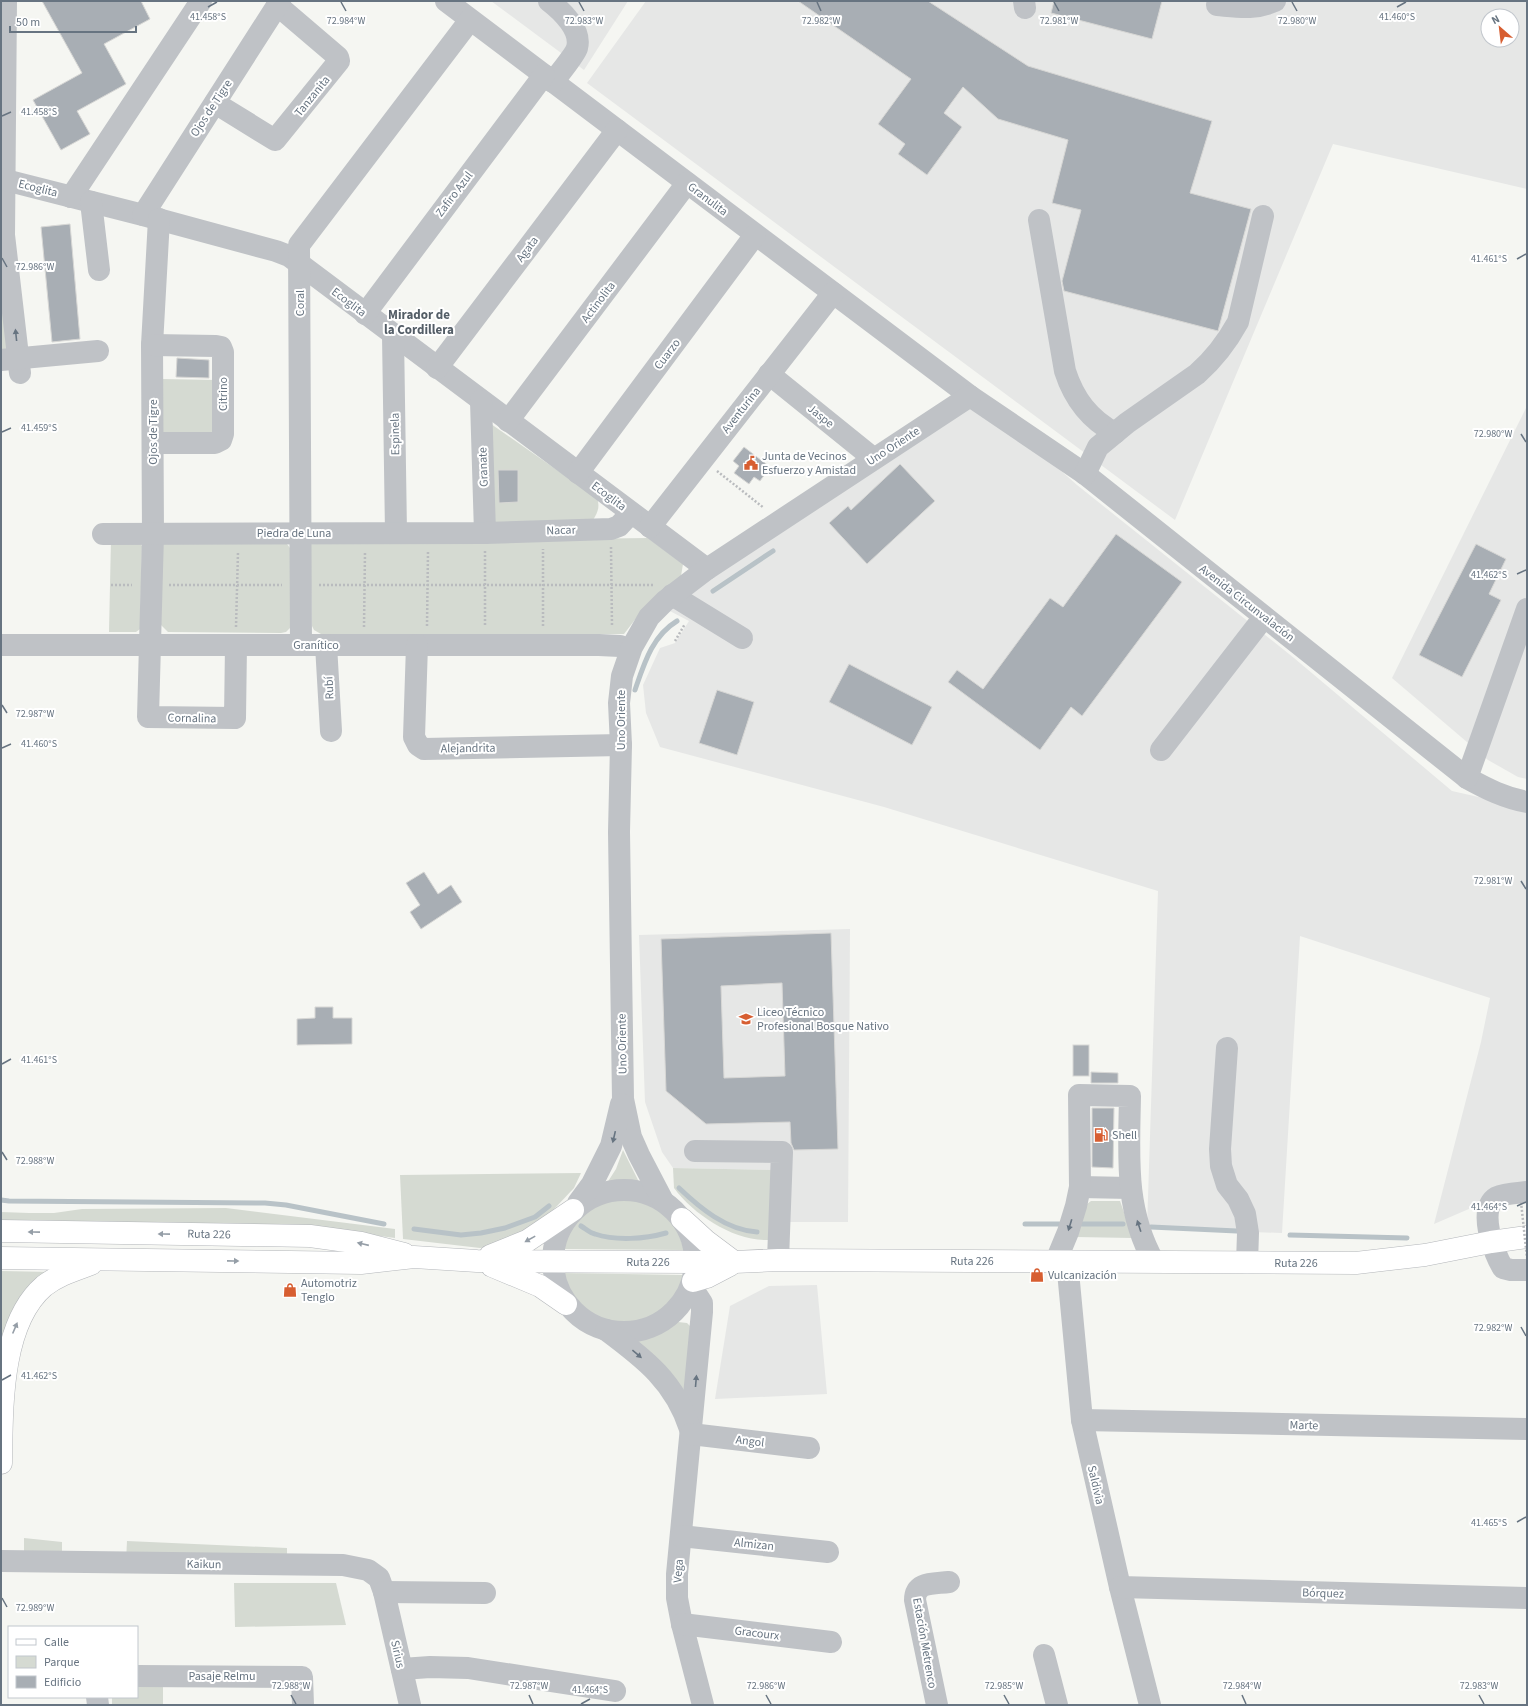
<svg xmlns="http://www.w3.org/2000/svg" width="1528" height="1706" viewBox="0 0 1528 1706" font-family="'Source Sans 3',sans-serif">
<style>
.built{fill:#e6e7e6;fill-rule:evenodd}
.green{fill:#d5dad2}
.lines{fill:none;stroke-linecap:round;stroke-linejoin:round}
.stream{stroke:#b8c2c7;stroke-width:5}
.building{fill:#a8aeb4;stroke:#d7d7d5;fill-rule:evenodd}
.major-casing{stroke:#b3b6ba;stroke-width:23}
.path{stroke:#b9bbbe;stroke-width:2.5;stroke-dasharray:2 2;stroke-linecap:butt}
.minor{stroke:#bfc2c6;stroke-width:22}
.major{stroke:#fff;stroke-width:22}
.path-bridge{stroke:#b9bbbe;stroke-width:2.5;stroke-dasharray:2 2;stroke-linecap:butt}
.oneway{fill:#677481}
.oneway2{fill:#959ea7}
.ticks{fill:none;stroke:#677481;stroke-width:1.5}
.labels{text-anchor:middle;stroke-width:4;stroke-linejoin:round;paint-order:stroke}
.street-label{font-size:12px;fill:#677481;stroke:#fff}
.poi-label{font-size:12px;fill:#677481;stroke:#fff;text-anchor:start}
.neighbourhood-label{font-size:13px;font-weight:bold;fill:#545e67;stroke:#fff}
.ticks-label{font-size:10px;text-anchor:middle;fill:#677481;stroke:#fff;stroke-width:4;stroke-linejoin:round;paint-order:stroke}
</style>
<rect width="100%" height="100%" fill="#f5f6f2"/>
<g class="built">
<path d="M491,1H628L584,70Z"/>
<path d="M646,1H1527V189L1333,144L1175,520L587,83ZM1488,16H1512V40H1488Z"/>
<path d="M978,397L1077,485L1294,658L1452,791L1527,808V1187L1506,1193L1434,1224L1481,1042L1490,998L1300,936L1282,1233L1147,1228L1158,891L884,807L660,747L646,713L643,685L660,648L675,643L689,621L668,610L681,599Z"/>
<path d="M1527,406V779L1518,777L1488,760L1392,678Z"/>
<path d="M850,929L848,1222H787L777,1170L673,1168L662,1152L645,1102L639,935Z"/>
<path d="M817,1285L827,1394L715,1399L730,1306L769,1286Z"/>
</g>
<g class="green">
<path d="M1,289L8,350L1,354Z"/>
<path d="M161,379L216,380V434L162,433Z"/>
<path d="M491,424L597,498C600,507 598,512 593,520L492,523Z"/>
<path d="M648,538L683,564L681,576L637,617L624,634H321L314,630L312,626L310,545L314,542Z"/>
<path d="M111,539L138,540L142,546L140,629L136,632H109Z"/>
<path d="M162,542L287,544L290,548L291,627L286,632L281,633L168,632L161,625Z"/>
<path d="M623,1150L641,1186L630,1182L607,1183L616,1169Z"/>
<path d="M673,1168L777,1170L771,1240C735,1242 695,1216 674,1188Z"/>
<path d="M581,1173L574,1188L539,1225L489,1247L480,1248L403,1239L400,1175Z"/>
<path d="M617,1195C656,1197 674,1212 684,1250L562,1249C566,1217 588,1202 617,1195Z"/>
<path d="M1091,1201H1120L1132,1235V1238L1076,1237L1087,1204Z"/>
<path d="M226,1208L395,1229V1238L343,1231L1,1223V1212L29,1213H54L82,1209Z"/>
<path d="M1,1271L53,1272L1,1354Z"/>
<path d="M562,1273L683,1275C680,1285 678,1295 671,1303C647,1332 596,1333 574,1301C569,1292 565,1282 562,1273Z"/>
<path d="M678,1322L687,1323L692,1328L687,1407L629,1339L645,1337Z"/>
<path d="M24,1538L62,1542V1560L24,1558Z"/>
<path d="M127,1541L287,1548V1559L126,1561Z"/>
<path d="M234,1583H336L346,1625L235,1627Z"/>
<path d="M137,1682H163V1705H112V1697H137Z"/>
</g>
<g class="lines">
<g class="stream">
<path d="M713,591L773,551"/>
<path d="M635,690C644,664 652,636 677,621"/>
<path d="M679,1188C700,1208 726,1230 757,1232"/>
<path d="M1,1200L9,1201L265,1203L286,1205L384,1224"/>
<path d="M1025,1224H1059"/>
<path d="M1082,1224H1123"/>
<path d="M581,1226C586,1229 590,1233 595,1234C616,1241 645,1239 666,1233"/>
<path d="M1151,1227L1237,1231"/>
<path d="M414,1229L461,1235L481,1233L505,1228L535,1217L549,1206"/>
<path d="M1290,1235L1407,1238"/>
</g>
</g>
<g class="building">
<path d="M42,1H141L150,19L104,44L126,84L77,111L90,134L61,150L33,100L82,73Z"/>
<path d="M798,1H928L1028,66L1212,121L1190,193L1251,209L1218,331L1064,291L1062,281L1081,210L1052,203L1068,140L998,119L963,87L944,113L962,127L927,175L898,154L905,144L878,124L911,79Z"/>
<path d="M1054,1H1162L1152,39L1051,13Z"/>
<path d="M70,224L80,339L52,342L41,227Z"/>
<path d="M177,358L209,360V378L176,377Z"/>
<path d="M744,447L770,467L760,481L754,477L749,484L734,473L739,466L733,461Z"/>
<path d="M900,464L935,501L867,564L829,523L848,506L851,510Z"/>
<path d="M498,470H518V502L499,503Z"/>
<path d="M1116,534L1182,582L1082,716L1071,707L1040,750L948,682L957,670L983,689L1050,598L1063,607Z"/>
<path d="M1476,544L1506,559L1489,594L1501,600L1462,677L1419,655Z"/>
<path d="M849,664L932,707L912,745L829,702Z"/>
<path d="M717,690L754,702L737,755L699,743Z"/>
<path d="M424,872L438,894L451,885L462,902L421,929L410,912L420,905L406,883Z"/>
<path d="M831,933L838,1149L794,1150L791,1143L790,1122L706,1124L666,1091L661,939ZM782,983L785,1076L724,1078L721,986Z"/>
<path d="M315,1007H333V1018H352V1044L297,1045V1019L315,1018Z"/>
<rect x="1073" y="1045" width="16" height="31"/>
<path d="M1091,1072L1118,1073V1083H1091Z"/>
<path d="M1092,1108H1114L1113,1168L1092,1167Z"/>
</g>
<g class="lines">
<defs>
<g id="major">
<path d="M682,1219L706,1241L734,1262"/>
<path d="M1,1231L310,1236L361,1243L404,1254"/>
<path d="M490,1256L527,1241L573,1210"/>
<path d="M1,1258L361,1263L414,1257L477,1261L696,1262H734L778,1260L1356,1263L1425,1255L1491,1242L1527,1237"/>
<path d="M492,1266L540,1286L566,1304"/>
<path d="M693,1281L707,1277L730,1265"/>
<path d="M1,1463C2,1408 0,1324 44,1286C58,1275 75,1270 91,1264"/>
</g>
</defs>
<use href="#major" class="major-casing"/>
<g class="path">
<path d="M717,471L764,508"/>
<path d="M611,547L612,626"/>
<path d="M485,551V626"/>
<path d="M111,585H132"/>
<path d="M169,585H282"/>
<path d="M319,585H653"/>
<path d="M427,626L428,551"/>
<path d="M543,626V549"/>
<path d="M236,627L238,552"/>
<path d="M364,627L365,552"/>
<path d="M675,641L685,624"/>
</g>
<g class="minor">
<path d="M6,1L4,235L20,373"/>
<path d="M446,1L970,396L1085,474L1467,778C1487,789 1505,798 1527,802"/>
<path d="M549,1C562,11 582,30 577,48C575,55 558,75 553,82"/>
<path d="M1024,1L1025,8"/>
<path d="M1217,5C1239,7 1254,10 1275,1"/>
<path d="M215,103L275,140L339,61L338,57L277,5"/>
<path d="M1,179L143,215L276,251L289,256L707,569"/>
<path d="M71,197L201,1"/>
<path d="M91,202L99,270"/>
<path d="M143,215L280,1"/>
<path d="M159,219L152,345L153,534L148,717L235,718L236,645"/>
<path d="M1039,220L1065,371C1074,399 1089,419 1115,433"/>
<path d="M365,314L544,75"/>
<path d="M393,335L396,533"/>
<path d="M152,345L216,346L221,347L223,352V434L221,440L215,443H153"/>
<path d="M1,360L98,351"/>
<path d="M437,368L617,130"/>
<path d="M769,374L873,458"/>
<path d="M481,401L485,533"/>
<path d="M508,421L687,183"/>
<path d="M578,473L755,235"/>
<path d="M1085,474L1098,447L1127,423L1197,374C1214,359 1227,342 1238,322L1263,216"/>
<path d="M650,527L833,293"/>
<path d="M103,534L485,533L611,529L619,526L631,513"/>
<path d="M672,595L742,638"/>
<path d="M1,645H599L620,646L630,650"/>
<path d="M301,645L299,245L470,20"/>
<path d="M326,645L331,731"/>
<path d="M417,645L414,737L418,745L424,749L621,745"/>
<path d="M1161,750L1264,617"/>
<path d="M1467,778L1527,609"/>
<path d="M1227,1048L1220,1149L1221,1166L1227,1185L1238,1199L1245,1214L1248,1233L1247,1263"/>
<path d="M695,1151L782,1152L778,1260"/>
<path d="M1080,1187L1130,1188"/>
<circle cx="624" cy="1261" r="71"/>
<path d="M1527,1192C1518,1193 1505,1193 1497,1197C1477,1209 1494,1254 1503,1268L1511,1270H1527"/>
<path d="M663,1201L639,1155L631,1137L623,1099L619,832L621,745L619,703L622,676L632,647L649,617L665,601L707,569L970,396"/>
<path d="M578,1203L592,1184L611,1146L621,1104"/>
<path d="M1056,1261L1068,1232L1076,1206L1080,1187L1079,1095L1130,1096C1129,1155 1124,1209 1154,1262"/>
<path d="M1067,1261L1082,1420L1120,1587L1150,1705"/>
<path d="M691,1286L702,1303V1312L677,1574V1598L682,1624L703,1705"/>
<path d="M606,1330C645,1359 675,1382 690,1429"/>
<path d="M1082,1420L1527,1429"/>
<path d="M691,1434L809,1448"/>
<path d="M681,1536L828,1552"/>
<path d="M1,1561L343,1565L368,1570L379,1578L384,1592L410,1705"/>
<path d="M1120,1587L1527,1598"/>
<path d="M384,1592L485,1593"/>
<path d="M682,1624L831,1642"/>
<path d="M1044,1655L1057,1705"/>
<path d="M402,1669L430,1667L468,1668L615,1691"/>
<path d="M137,1676L302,1677L303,1705"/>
<path d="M97,1697L98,1705"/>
<path d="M937,1705L915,1600C915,1581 934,1584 949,1582"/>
</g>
<use href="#major" class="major"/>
<path class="path-bridge" d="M1521,1202L1527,1258"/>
</g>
<defs><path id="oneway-solid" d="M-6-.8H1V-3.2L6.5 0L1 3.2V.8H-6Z"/></defs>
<g class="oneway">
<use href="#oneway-solid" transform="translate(16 335) rotate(-96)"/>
<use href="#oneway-solid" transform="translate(614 1137) rotate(103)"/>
<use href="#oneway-solid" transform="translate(1070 1225) rotate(107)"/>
<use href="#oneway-solid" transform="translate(1139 1226) rotate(-108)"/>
<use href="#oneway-solid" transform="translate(637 1354) rotate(40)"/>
<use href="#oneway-solid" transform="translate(696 1381) rotate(-85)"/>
</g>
<g class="oneway2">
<use href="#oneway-solid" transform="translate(34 1232) rotate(-179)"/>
<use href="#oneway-solid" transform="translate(164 1234) rotate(-179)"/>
<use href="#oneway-solid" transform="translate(530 1239) rotate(151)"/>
<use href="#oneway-solid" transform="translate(363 1244) rotate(-167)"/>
<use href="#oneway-solid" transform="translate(233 1261) rotate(1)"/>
<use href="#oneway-solid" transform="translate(15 1328) rotate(-67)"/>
</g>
<path class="ticks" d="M341,2L346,11M579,2L584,11M817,2L821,11M1054,2L1059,11M1292,2L1297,11M208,7L217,2M1397,7L1406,2M2,116L11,112M2,258L7,267M1517,259L1526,254M2,432L11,428M1521,434L1526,442M1517,574L1526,570M2,705L7,713M2,748L11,744M1521,881L1526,889M2,1064L11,1059M2,1152L7,1160M1517,1206L1526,1202M1521,1327L1526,1336M2,1380L11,1375M1517,1522L1526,1517M2,1598L7,1607M291,1695L296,1704M529,1695L533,1704M766,1695L771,1704M1004,1695L1009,1704M1242,1695L1246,1704M1479,1695L1484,1704M581,1704L590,1699"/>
<defs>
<symbol id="civic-bare" viewBox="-9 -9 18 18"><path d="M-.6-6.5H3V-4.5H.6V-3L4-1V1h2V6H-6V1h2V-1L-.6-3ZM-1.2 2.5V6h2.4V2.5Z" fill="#d75e31" stroke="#fff" stroke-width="2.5" paint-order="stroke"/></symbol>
<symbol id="school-bare" viewBox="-9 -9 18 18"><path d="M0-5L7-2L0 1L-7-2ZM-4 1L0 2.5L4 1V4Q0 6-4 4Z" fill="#d75e31" stroke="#fff" stroke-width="2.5" paint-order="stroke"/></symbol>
<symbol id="fuel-bare" viewBox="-9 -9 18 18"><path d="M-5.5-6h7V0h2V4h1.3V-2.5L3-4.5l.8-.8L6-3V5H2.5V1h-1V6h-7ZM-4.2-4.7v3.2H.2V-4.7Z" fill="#d75e31" stroke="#fff" stroke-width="2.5" paint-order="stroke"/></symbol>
<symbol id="shop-bare" viewBox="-9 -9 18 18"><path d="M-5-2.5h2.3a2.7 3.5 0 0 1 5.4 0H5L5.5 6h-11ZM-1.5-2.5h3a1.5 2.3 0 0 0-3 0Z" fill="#d75e31" stroke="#fff" stroke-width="2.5" paint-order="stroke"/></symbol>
</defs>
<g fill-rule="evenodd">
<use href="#civic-bare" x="741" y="453" width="20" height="20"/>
<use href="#school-bare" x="736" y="1009" width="20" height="20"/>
<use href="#fuel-bare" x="1091" y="1125" width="20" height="20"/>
<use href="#shop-bare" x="1027" y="1265" width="20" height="20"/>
<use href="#shop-bare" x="280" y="1280" width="20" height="20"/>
</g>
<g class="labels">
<g class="street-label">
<text transform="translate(312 96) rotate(-51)" y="4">Tanzanita</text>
<text transform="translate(211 108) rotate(-57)" y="4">Ojos de Tigre</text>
<text transform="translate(38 188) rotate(14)" y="4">Ecoglita</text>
<text transform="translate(454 194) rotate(-53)" y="4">Zafiro Azul</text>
<text transform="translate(708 199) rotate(37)" y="4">Granulita</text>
<text transform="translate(527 249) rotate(-53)" y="4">Agata</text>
<text transform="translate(349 302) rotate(37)" y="4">Ecoglita</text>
<text transform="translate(598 302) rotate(-53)" y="4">Actinolita</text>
<text transform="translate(300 303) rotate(-90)" y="4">Coral</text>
<text transform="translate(667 354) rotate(-53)" y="4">Cuarzo</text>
<text transform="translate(223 394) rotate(-90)" y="4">Citrino</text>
<text transform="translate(741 410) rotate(-52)" y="4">Aventurina</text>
<text transform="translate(821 416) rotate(39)" y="4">Jaspe</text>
<text transform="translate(153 432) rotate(-90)" y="4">Ojos de Tigre</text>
<text transform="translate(395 434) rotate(-91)" y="4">Espinela</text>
<text transform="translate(893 446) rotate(-33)" y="4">Uno Oriente</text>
<text transform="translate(483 467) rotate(-92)" y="4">Granate</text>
<text transform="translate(609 496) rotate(37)" y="4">Ecoglita</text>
<text transform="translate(561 530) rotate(-2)" y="4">Nacar</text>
<text x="294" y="537">Piedra de Luna</text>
<text transform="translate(1247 603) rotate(38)" y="4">Avenida Circunvalación</text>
<text x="316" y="649">Granítico</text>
<text transform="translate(329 688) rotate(-93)" y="4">Rubí</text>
<text transform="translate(192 718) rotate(1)" y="4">Cornalina</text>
<text transform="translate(621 720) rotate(-90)" y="4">Uno Oriente</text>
<text transform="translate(468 748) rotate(-1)" y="4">Alejandrita</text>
<text transform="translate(622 1044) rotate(-91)" y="4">Uno Oriente</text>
<text transform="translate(209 1234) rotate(1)" y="4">Ruta 226</text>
<text x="972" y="1265">Ruta 226</text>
<text x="648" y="1266">Ruta 226</text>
<text x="1296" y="1267">Ruta 226</text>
<text transform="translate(1304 1425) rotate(1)" y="4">Marte</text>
<text transform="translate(750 1441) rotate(7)" y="4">Angol</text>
<text transform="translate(1096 1485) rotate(77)" y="4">Saldivia</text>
<text transform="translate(754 1544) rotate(6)" y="4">Almizan</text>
<text transform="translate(204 1564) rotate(1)" y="4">Kaikun</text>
<text transform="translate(678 1571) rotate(-86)" y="4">Vega</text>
<text transform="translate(1323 1593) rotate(2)" y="4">Bórquez</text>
<text transform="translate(757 1633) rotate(7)" y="4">Gracourx</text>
<text transform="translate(925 1643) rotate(80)" y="4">Estación Metrenco</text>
<text transform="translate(398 1654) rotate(77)" y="4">Sirius</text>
<text x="222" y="1680">Pasaje Relmu</text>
</g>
<g class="poi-label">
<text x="762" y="460">Junta de Vecinos<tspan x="762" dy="14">Esfuerzo y Amistad</tspan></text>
<text x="757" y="1016">Liceo Técnico<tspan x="757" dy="14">Profesional Bosque Nativo</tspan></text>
<text x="1112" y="1139">Shell</text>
<text x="1048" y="1279">Vulcanización</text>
<text x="301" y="1287">Automotriz<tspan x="301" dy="14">Tenglo</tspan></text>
</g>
<g class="neighbourhood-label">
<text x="419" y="319">Mirador de<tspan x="419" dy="15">la Cordillera</tspan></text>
</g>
</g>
<g class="ticks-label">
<text x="208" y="20">41.458°S</text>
<text x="1397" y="20">41.460°S</text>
<text x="346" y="24">72.984°W</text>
<text x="584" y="24">72.983°W</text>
<text x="821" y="24">72.982°W</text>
<text x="1059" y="24">72.981°W</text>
<text x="1297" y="24">72.980°W</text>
<text x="39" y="115">41.458°S</text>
<text x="1489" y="262">41.461°S</text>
<text x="35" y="270">72.986°W</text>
<text x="39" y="431">41.459°S</text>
<text x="1493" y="437">72.980°W</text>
<text x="1489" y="578">41.462°S</text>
<text x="35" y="717">72.987°W</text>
<text x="39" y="747">41.460°S</text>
<text x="1493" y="884">72.981°W</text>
<text x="39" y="1063">41.461°S</text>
<text x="35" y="1164">72.988°W</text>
<text x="1489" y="1210">41.464°S</text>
<text x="1493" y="1331">72.982°W</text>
<text x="39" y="1379">41.462°S</text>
<text x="1489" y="1526">41.465°S</text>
<text x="35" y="1611">72.989°W</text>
<text x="291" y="1689">72.988°W</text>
<text x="529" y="1689">72.987°W</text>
<text x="766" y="1689">72.986°W</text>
<text x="1004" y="1689">72.985°W</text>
<text x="1242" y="1689">72.984°W</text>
<text x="1479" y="1689">72.983°W</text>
<text x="590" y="1693">41.464°S</text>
</g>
<rect width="1528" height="1706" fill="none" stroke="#677481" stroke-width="4"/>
<rect x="8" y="1626" width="130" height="72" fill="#ffffff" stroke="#c2c7cd"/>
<rect x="16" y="1639" width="20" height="6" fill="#ffffff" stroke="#c2c7cd"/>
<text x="44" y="1646" font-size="12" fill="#677481">Calle</text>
<rect x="16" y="1656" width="20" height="12" fill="#d5dad2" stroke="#c2c7cd"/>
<text x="44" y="1666" font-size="12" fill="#677481">Parque</text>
<rect x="16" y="1676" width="20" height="12" fill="#a8aeb4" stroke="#c2c7cd"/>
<text x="44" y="1686" font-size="12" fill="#677481">Edificio</text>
<g transform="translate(1500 28) rotate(332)"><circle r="19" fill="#ffffff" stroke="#c2c7cd"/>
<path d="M0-3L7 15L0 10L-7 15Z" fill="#d75e31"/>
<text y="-6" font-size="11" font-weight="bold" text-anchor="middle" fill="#677481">N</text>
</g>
<path d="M10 26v6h126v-6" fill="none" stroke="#677481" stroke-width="2"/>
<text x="16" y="26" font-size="12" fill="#677481" stroke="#ffffff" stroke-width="3" paint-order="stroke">50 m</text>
</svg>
